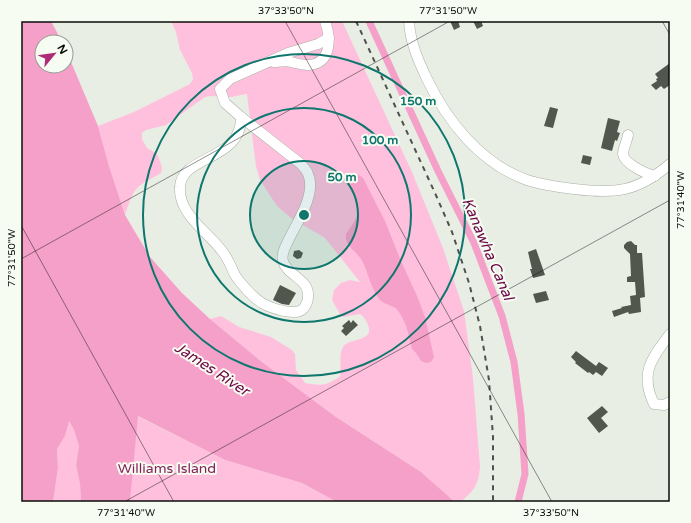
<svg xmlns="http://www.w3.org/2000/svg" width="691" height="523" viewBox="0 0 691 523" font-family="'Varela Round',sans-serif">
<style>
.green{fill:#ffc0dd}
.water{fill:#f5a0c9}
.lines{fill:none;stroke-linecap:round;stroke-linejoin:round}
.canal{stroke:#f5a0c9;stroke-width:7}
.building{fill:#52574e}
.minor-casing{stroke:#aaafa6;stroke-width:11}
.minor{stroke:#fff;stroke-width:10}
.rail{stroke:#4f524c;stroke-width:2;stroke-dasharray:5 5;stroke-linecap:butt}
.ticks{fill:none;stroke:#0b0d09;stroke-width:1;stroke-opacity:0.45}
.ring{fill:none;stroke:#0f766e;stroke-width:2}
.labels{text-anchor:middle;stroke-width:4;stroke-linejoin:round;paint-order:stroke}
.park-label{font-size:14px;fill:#84235a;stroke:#f6fcf1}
.water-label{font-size:15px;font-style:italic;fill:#6c0646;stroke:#f6fcf1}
.centre{fill:#0f766e;stroke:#f6fcf1;stroke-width:2}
.ring-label{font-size:12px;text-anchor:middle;font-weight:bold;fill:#0f766e;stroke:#f6fcf1;stroke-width:4;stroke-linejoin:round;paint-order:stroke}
.neatline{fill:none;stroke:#0b0d09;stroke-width:1.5}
.ticks-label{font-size:10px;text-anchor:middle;fill:#0b0d09}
</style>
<rect width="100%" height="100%" fill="#e8eee4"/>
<g class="green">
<path d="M171,21H342L412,172L443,248L464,311L473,378L480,467C478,486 475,489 461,502H455L421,472L336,417L262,362L210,319L221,316L239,327L271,337L292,350L295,354L296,370L305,383C320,386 328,386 340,376C342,366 338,356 343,347C348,338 375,342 368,325C366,320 364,317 360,314L344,317L340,314L332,300L334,290L341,283L350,280L360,282L325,238L291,218L277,206L271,197L260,180L256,166L247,94L231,97L210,96L205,97L166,125L146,130L142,133V139L147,148L156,153L159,158L162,168L161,173C134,188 135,186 125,215L109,166L98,126L134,112L190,84L193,79L192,73L180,50L176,32Z"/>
<path d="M137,416L225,460L302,483L337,502H130Z"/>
<path d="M68,420L74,430L79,446L76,465L80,484L81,502H53L58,468L57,449L65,436Z"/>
</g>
<g class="water">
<path d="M21,21H51L62,42H42V66H66V50L98,126L109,166L125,215L150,257L182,293L210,319L262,362L336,417L421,472L455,502H337L302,483L225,460L138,416L130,502H81L80,484L76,465L79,446L74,430L69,421L65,436L57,449L58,468L53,502H21Z"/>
<path d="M353,175H359L363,178L385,221L401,261L417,296L425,317L434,357L431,362L426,363L421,361L416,353L412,349C409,336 407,324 399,312C395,305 387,306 381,301C371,291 368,270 361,259C356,251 344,245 346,234C358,216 364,212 353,191C350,186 348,183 348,177Z"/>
</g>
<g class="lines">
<path class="canal" d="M369,21L438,171L474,243L502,316L514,362L521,414L525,474L518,502"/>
</g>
<g class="building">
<path d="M450,21H458L460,27L454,30Z"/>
<path d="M473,21H481L483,26L477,29Z"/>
<path d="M670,63V85L664,89L661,86L656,90L651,85L657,81L656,79L658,78L655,74Z"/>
<path d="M550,107L558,109L553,128L544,126Z"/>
<path d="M608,118L620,121L617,132L620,133L617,141L615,140L612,151L601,148Z"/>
<path d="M583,155L592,157L590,165L581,163Z"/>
<path d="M631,241L635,245H637V253H642L645,297L640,298L641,312L629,314L628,312L614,317L612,311L622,308L621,307L631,305L630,296L636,295L635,282H627V277L631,276L630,254L624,248V245L627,242Z"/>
<path d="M536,249L545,275L533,278L530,269H532L528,252Z"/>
<path d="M299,250L303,253L301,258L297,259L293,256L294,251Z"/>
<path d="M280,285L296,293L289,305L282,304L273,300Z"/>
<path d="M546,291L549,300L536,303L533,294Z"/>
<path d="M349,320L351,323L353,320L358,325L346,336L341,331L344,328L342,326Z"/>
<path d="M576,351L596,366L599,362L608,368L602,376L596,372L593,375L589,372L588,373L575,363L576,362L571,357Z"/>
<path d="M602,406L608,412L601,418L608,426L599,433L587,418Z"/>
</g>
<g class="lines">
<defs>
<g id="minor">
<path d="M409,21C410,42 418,60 427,79C447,121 481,164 527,180C542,185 558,187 574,189C616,194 637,192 670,164"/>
<path d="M273,62C278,62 282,61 286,61C293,62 300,65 308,65C332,64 331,38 325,21"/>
<path d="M241,117L301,164C303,167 307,170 308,174C317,194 296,224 288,241C285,247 281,255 283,261C287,276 310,279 308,297C308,301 306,305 304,308C298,314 291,312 284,311C266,307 259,303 246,289C242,284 238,280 235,275C231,267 228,258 222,251C208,232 178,214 180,187C181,155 242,161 241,117Z"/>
<path d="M241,117L225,103L220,89L230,79L288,53L318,44L329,38"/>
<path d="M628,135C627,141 623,149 623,154C624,164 647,174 655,176"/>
<path d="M670,334C652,358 639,373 654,404L664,405L670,402"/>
</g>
</defs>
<use href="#minor" class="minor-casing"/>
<use href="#minor" class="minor"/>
<path class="rail" d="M356,21L435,193L452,232L469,283L480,326L489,380L493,437V502"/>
</g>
<path class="ticks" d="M285,21L552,502M662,21L670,35M21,225L174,502M21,259L450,21M124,502L670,200M666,502L670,500"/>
<circle cx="304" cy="215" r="54" fill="#0f766e" fill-opacity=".12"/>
<g class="ring">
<circle cx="304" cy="215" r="54"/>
<circle cx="304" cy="215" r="107"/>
<circle cx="304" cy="215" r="161"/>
</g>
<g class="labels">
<g class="park-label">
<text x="167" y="473">Williams Island</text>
</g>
<g class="water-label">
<text transform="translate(488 249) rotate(67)" y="5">Kanawha Canal</text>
<text transform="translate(212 369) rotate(33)" y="5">James River</text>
</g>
</g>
<circle cx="304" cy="215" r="6" class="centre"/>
<g class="ring-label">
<text x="418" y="105">150 m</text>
<text x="380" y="144">100 m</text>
<text x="342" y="181">50 m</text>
</g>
<rect width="691" height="523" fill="none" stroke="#f6fcf1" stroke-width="44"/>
<g transform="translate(54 54) rotate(61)"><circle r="19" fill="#f6fcf1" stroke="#989c94"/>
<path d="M0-3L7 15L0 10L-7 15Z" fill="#ad2b77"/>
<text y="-6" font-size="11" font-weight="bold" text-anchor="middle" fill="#0b0d09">N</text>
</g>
<rect x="22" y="22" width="647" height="479" class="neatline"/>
<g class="ticks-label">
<text x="286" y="14">37°33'50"N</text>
<text x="448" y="14">77°31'50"W</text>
<text transform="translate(680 200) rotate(-90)" y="4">77°31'40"W</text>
<text transform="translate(11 258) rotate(-90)" y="4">77°31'50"W</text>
<text x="126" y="516">77°31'40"W</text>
<text x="551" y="516">37°33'50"N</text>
</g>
</svg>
